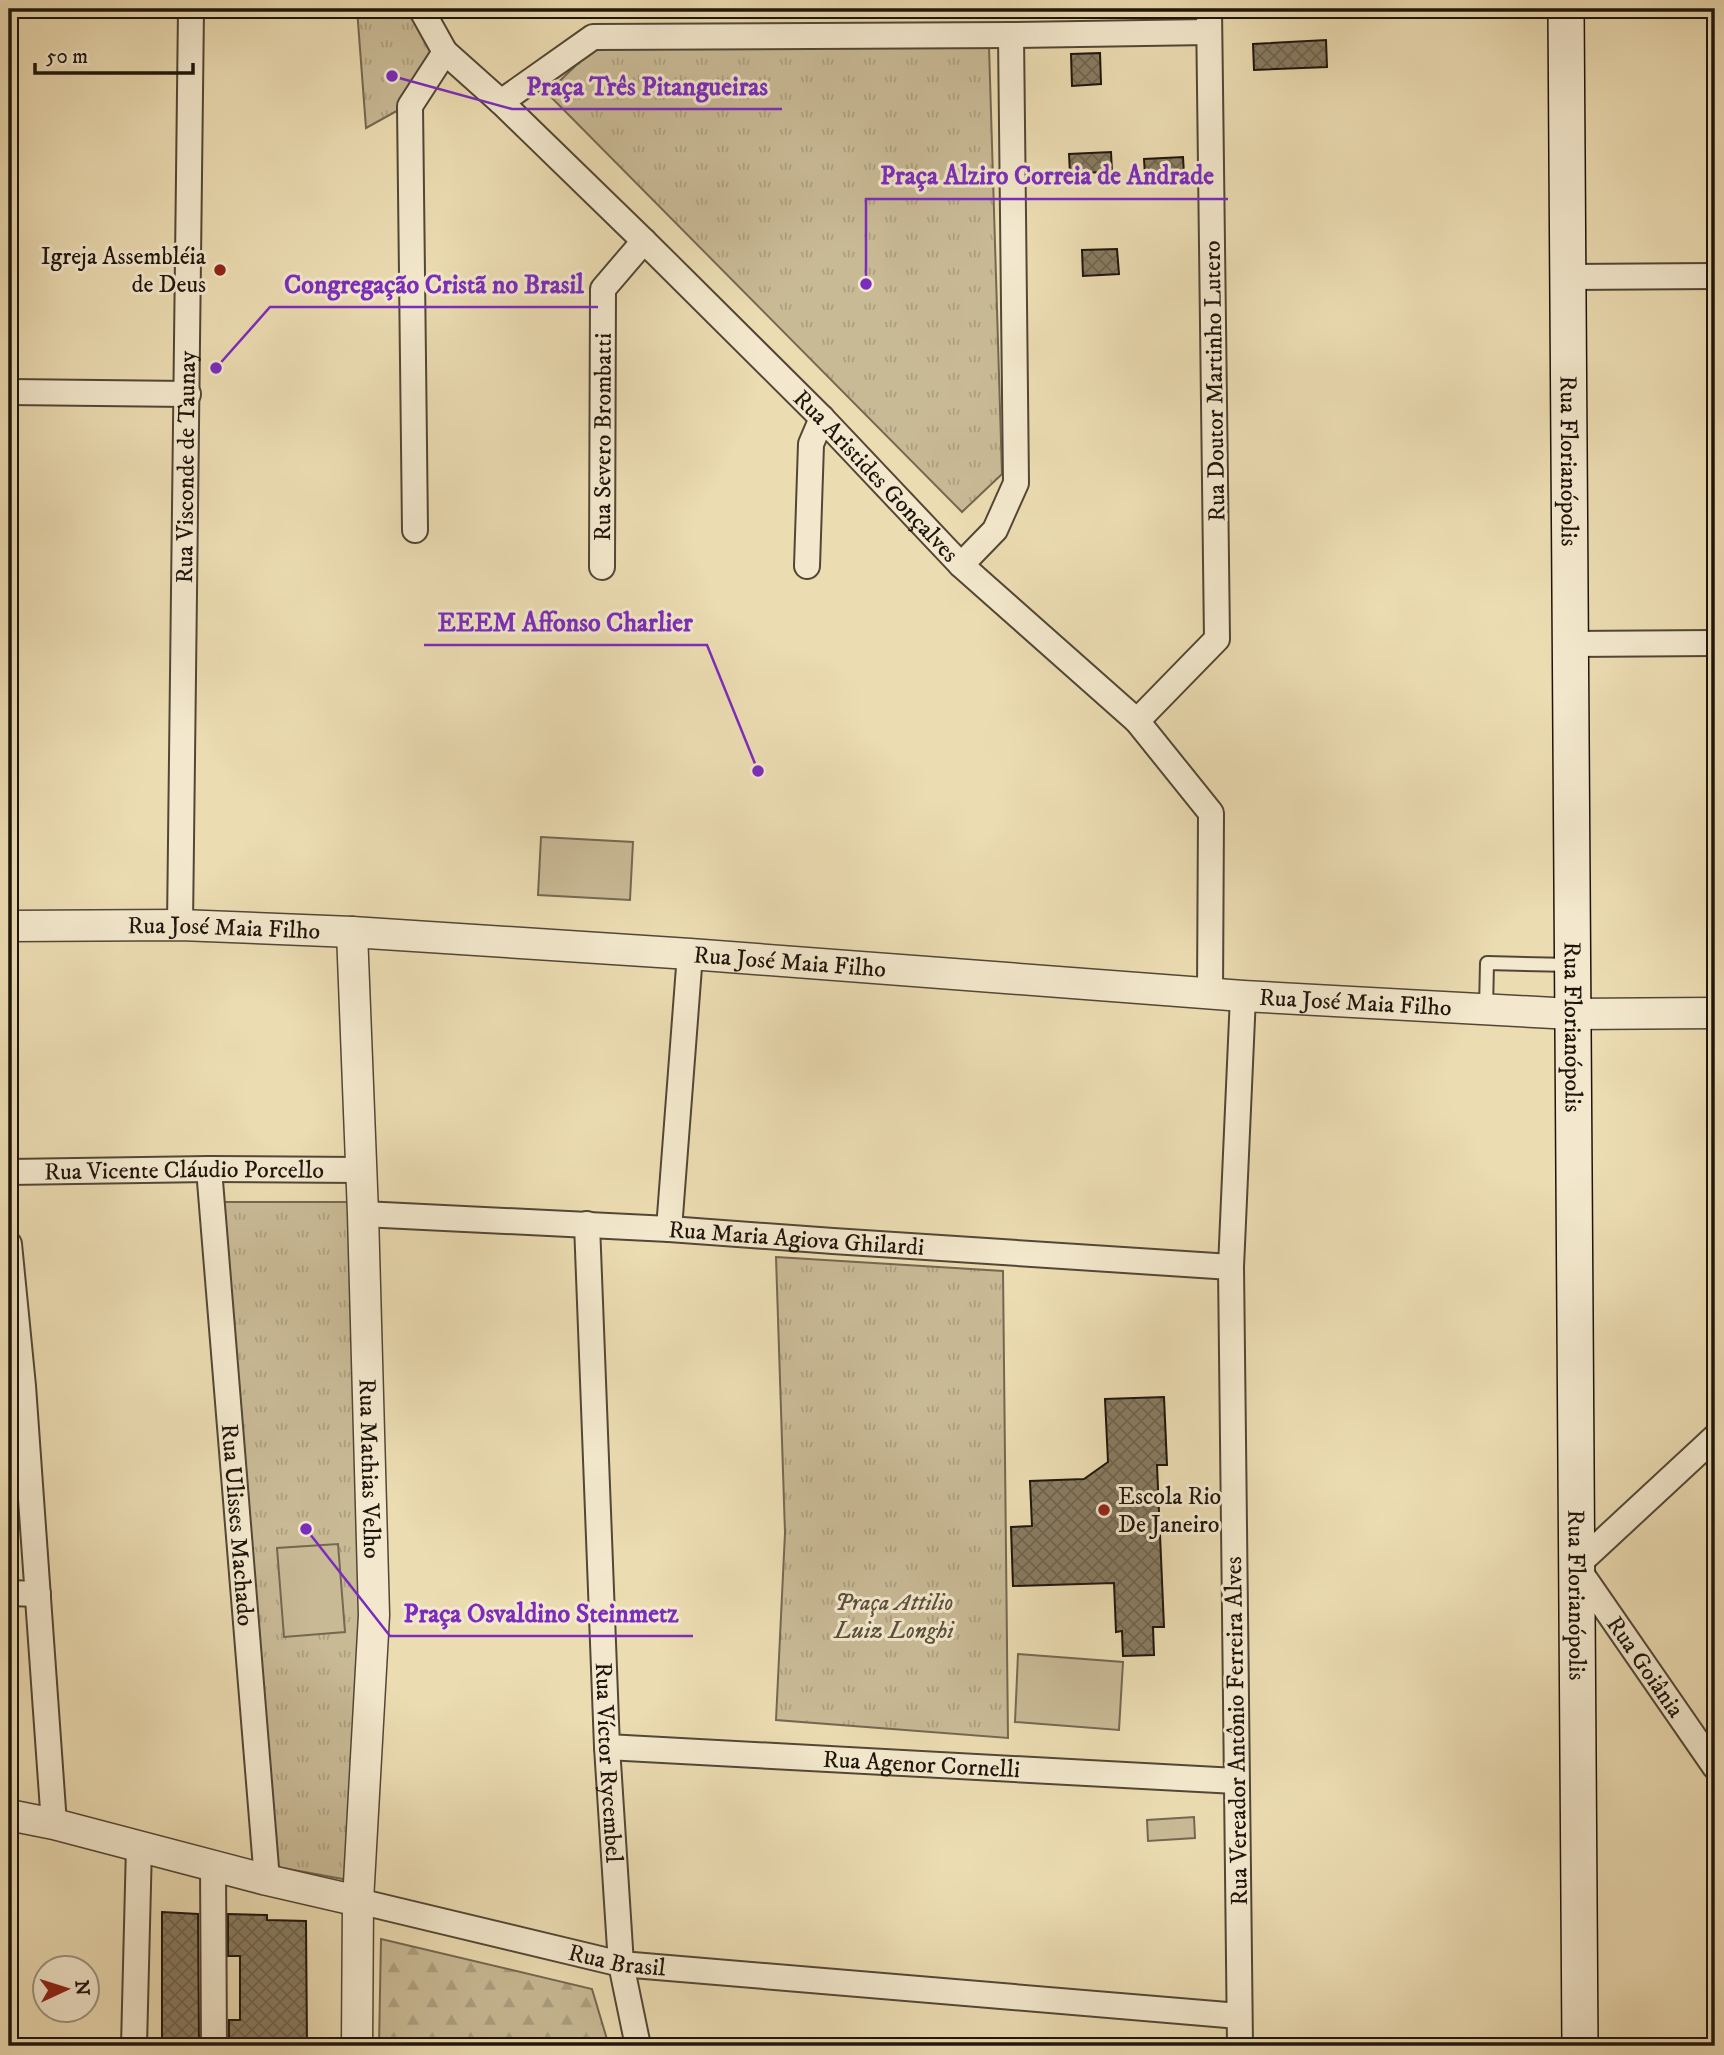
<svg xmlns="http://www.w3.org/2000/svg" width="1724" height="2055" viewBox="0 0 1724 2055" font-family="'IM FELL DW Pica',serif">
<style>
.grass{fill:url(#grass-tufts);stroke:#746851;stroke-width:2}
.forest{fill:url(#forest-firs);stroke:#746851;stroke-width:2}
.pitch{fill:#c9ba96;stroke:#746851;stroke-width:2}
.building{fill:url(#building-cross-hatch);stroke:#1e150c;stroke-width:2}
.lines{fill:none;stroke-linecap:round;stroke-linejoin:round}
.service-casing{stroke:#524736;stroke-width:16}
.minor-casing{stroke:#524736;stroke-width:28}
.tertiary-casing{stroke:#524736;stroke-width:33}
.secondary-casing{stroke:#1e150c;stroke-width:38}
.service{stroke:#f3e8cd;stroke-width:12}
.minor{stroke:#f3e8cd;stroke-width:24}
.tertiary{stroke:#f3e8cd;stroke-width:30}
.secondary{stroke:#f3e8cd;stroke-width:35}
.poi-dot{fill:#8f2418;stroke:#f3e8cd;stroke-width:2.5}
.labels{text-anchor:middle;stroke-width:6;stroke-linejoin:round;paint-order:stroke}
.poi-label{font-size:24px;fill:#1e150c;stroke:#f3e8cd;text-anchor:end}
.street-label{font-size:24px;fill:#1e150c;stroke:#f3e8cd}
.park-label{font-size:24px;font-style:italic;fill:#5a4f3c;stroke:#f3e8cd}
.leader{fill:none;stroke:#7b2cbf;stroke-width:2.5}
.callout-dot{fill:#7b2cbf;stroke:#f3e8cd;stroke-width:2.5}
.callout-label{font-size:26px;text-anchor:middle;font-weight:bold;fill:#7b2cbf;stroke:#f3e8cd;stroke-width:6;stroke-linejoin:round;paint-order:stroke}
</style>
<defs>
<pattern id="grass-tufts" width="24" height="20" patternUnits="userSpaceOnUse" patternTransform="scale(1.75)"><rect width="24" height="20" fill="#c9ba96"/><path d="M3 7l-1-3M5 7V3M7 7l1-3M15 17l-1-3M17 17v-4M19 17l1-3" fill="none" stroke="#ac9f80"/></pattern>
<pattern id="forest-firs" width="22" height="20" patternUnits="userSpaceOnUse" patternTransform="scale(1.75)"><rect width="22" height="20" fill="#c9ba96"/><path d="M5 1l3.5 6h-7zM16 11l3.5 6h-7z" fill="#ac9f80"/></pattern>
<pattern id="building-cross-hatch" width="8" height="8" patternUnits="userSpaceOnUse" patternTransform="scale(1.75)"><rect width="8" height="8" fill="#897c62"/><path d="M0 0l8 8M0 8l8-8" fill="none" stroke="#6f644f"/></pattern>
</defs>
<rect width="100%" height="100%" fill="#ecdcb2"/>
<filter id="stains"><feTurbulence type="fractalNoise" baseFrequency=".00286" numOctaves="4"/><feColorMatrix values="0 0 0 0 .2 0 0 0 0 .09 0 0 0 0 .02 0 0 0 .5 -.17"/></filter>
<radialGradient id="worn" r=".72"><stop offset=".6" stop-color="#630" stop-opacity="0"/><stop offset="1" stop-color="#630" stop-opacity=".3"/></radialGradient>
<g class="grass">
<path d="M357,9H407L438,46L404,107L366,128Z"/>
<path d="M989,46L1002,474L962,512L547,93L593,49Z"/>
<path d="M221,1202H353L370,1614L359,1882L272,1866Z"/>
<path d="M776,1257L1003,1271L1008,1738L776,1720L785,1533Z"/>
</g>
<path class="forest" d="M381,1939L592,1989L609,2046H379Z"/>
<g class="pitch">
<path d="M541,837L633,842L630,900L538,895Z"/>
<path d="M338,1544L345,1632L284,1637L277,1548Z"/>
<path d="M1018,1654L1123,1662L1119,1730L1015,1722Z"/>
<path d="M1194,1817L1195,1838L1148,1841L1147,1820Z"/>
</g>
<g class="building">
<path d="M1326,40L1327,67L1254,70L1253,44Z"/>
<path d="M1100,53L1101,84L1072,86L1071,54Z"/>
<path d="M1111,152L1112,172L1070,173L1069,154Z"/>
<path d="M1183,157L1184,174L1145,175L1144,159Z"/>
<path d="M1117,249L1119,274L1083,276L1082,250Z"/>
<path d="M1164,1397L1167,1465H1157L1164,1627H1153L1154,1655L1123,1656L1122,1631L1116,1632L1114,1583L1013,1586L1011,1527L1032,1526L1030,1481L1084,1479L1108,1462L1105,1399Z"/>
<path d="M162,1912L198,1914L199,2041H162Z"/>
<path d="M228,1914L267,1915V1920L306,1921L307,2046H237V2042H229V2020H240V1956H228Z"/>
</g>
<g class="lines">
<defs>
<path id="service" d="M1486,1009L1487,963L1571,965"/>
<g id="minor">
<path id="s1" d="M421,9L445,52L501,102L644,241L822,418L961,565L1137,721L1211,813L1210,993"/>
<path d="M501,102L593,37L1011,35L1209,32"/>
<path d="M1568,277L1715,276"/>
<path d="M9,392L188,394"/>
<path d="M415,530L410,106L445,52"/>
<path d="M961,565L995,530L1016,483L1011,35"/>
<path d="M807,566L811,444L822,418"/>
<path id="s2" d="M602,567L603,289L644,241"/>
<path d="M1570,644L1715,643"/>
<path d="M1137,721L1217,639L1209,9"/>
<path id="s3" d="M180,925L191,9"/>
<path id="s4" d="M209,1169L267,1880"/>
<path id="s5" d="M9,1172L209,1169L360,1170"/>
<path id="s6" d="M363,1214L669,1229L833,1241L1231,1267"/>
<path id="s7" d="M587,1224L607,1747L621,1964L638,2046"/>
<path d="M669,1229L690,954"/>
<path d="M9,1244L23,1386L54,1824"/>
<path id="s8" d="M1715,1437L1576,1566L1715,1767"/>
<path d="M9,1593L38,1594"/>
<path id="s9" d="M607,1747L1236,1781"/>
<path d="M213,1866L214,2046"/>
<path id="s10" d="M358,1901L621,1964L1239,2016"/>
<path d="M134,2046L139,1846"/>
<path d="M1240,2046L1231,1267L1243,996"/>
</g>
<g id="tertiary">
<path id="s11" d="M9,926L180,925L352,932L690,954L1243,996L1572,1014L1715,1013"/>
<path id="s12" d="M352,932L363,1214L374,1615L358,1901L357,2046"/>
<path d="M9,1815L54,1824L267,1880L358,1901"/>
</g>
<g id="secondary">
<path id="s13" d="M1566,9L1580,2046"/>
</g>
</defs>
<use href="#service" class="service-casing"/>
<use href="#minor" class="minor-casing"/>
<use href="#tertiary" class="tertiary-casing"/>
<use href="#secondary" class="secondary-casing"/>
<use href="#service" class="service"/>
<use href="#minor" class="minor"/>
<use href="#tertiary" class="tertiary"/>
<use href="#secondary" class="secondary"/>
</g>
<g class="poi-dot">
<circle cx="220" cy="270" r="7"/>
<circle cx="1104" cy="1510" r="7"/>
</g>
<g class="labels">
<g class="poi-label">
<text x="206" y="264">Igreja Assembléia<tspan x="206" dy="28">de Deus</tspan></text>
<text x="1118" y="1504" text-anchor="start">Escola Rio<tspan x="1118" dy="28">De Janeiro</tspan></text>
</g>
<g class="street-label">
<text transform="translate(1214 381) rotate(-91)" y="8">Rua Doutor Martinho Lutero</text>
<text dy="8" stroke="none"><textPath href="#s2" startOffset="130">Rua Severo Brombatti</textPath></text>
<text dy="8" stroke="none"><textPath href="#s13" startOffset="452">Rua Florianópolis</textPath></text>
<text dy="8" stroke="none"><textPath href="#s3" startOffset="458">Rua Visconde de Taunay</textPath></text>
<text dy="8" stroke="none"><textPath href="#s1" startOffset="654">Rua Aristides Gonçalves</textPath></text>
<text dy="8" stroke="none"><textPath href="#s11" startOffset="215">Rua José Maia Filho</textPath></text>
<text dy="8" stroke="none"><textPath href="#s11" startOffset="782">Rua José Maia Filho</textPath></text>
<text dy="8" stroke="none"><textPath href="#s11" startOffset="1349">Rua José Maia Filho</textPath></text>
<text dy="8" stroke="none"><textPath href="#s13" startOffset="1018">Rua Florianópolis</textPath></text>
<text dy="8" stroke="none"><textPath href="#s5" startOffset="175">Rua Vicente Cláudio Porcello</textPath></text>
<text dy="8" stroke="none"><textPath href="#s6" startOffset="434">Rua Maria Agiova Ghilardi</textPath></text>
<text dy="8" stroke="none"><textPath href="#s12" startOffset="537">Rua Mathias Velho</textPath></text>
<text dy="8" stroke="none"><textPath href="#s4" startOffset="357">Rua Ulisses Machado</textPath></text>
<text dy="8" stroke="none"><textPath href="#s13" startOffset="1586">Rua Florianópolis</textPath></text>
<text dy="8" stroke="none"><textPath href="#s8" startOffset="312">Rua Goiânia</textPath></text>
<text transform="translate(1236 1731) rotate(-91)" y="8">Rua Vereador Antônio Ferreira Alves</text>
<text dy="8" stroke="none"><textPath href="#s7" startOffset="539">Rua Víctor Rycembel</textPath></text>
<text dy="8" stroke="none"><textPath href="#s9" startOffset="315">Rua Agenor Cornelli</textPath></text>
<text dy="8" stroke="none"><textPath href="#s10" startOffset="266">Rua Brasil</textPath></text>
</g>
<g class="park-label">
<text x="894" y="1610">Praça Attilio<tspan x="894" dy="28">Luiz Longhi</tspan></text>
</g>
</g>
<path class="leader" d="M392 76L512 109H782M866 284L866 199H1228M216 368L270 307H598M758 771L707 645H424M306 1529L390 1636H693"/>
<g class="callout-dot">
<circle cx="392" cy="76" r="7"/>
<circle cx="866" cy="284" r="7"/>
<circle cx="216" cy="368" r="7"/>
<circle cx="758" cy="771" r="7"/>
<circle cx="306" cy="1529" r="7"/>
</g>
<g class="callout-label">
<text x="647" y="95">Praça Três Pitangueiras</text>
<text x="1047" y="184">Praça Alziro Correia de Andrade</text>
<text x="434" y="293">Congregação Cristã no Brasil</text>
<text x="565" y="631">EEEM Affonso Charlier</text>
<text x="541" y="1622">Praça Osvaldino Steinmetz</text>
</g>
<rect width="1724" height="2055" fill="none" stroke="#ecdcb2" stroke-width="35"/>
<rect x="10" y="10" width="1703" height="2034" fill="none" stroke="#1e150c" stroke-width="3.5"/>
<rect x="18" y="18" width="1689" height="2020" fill="none" stroke="#1e150c" stroke-width="2"/>
<g transform="translate(66 1989) rotate(86)"><circle r="33" fill="#f3e8cd" stroke="#9e9480" stroke-width="2"/>
<path d="M0-5L12 26L0 18L-12 26Z" fill="#8f2418"/>
<text y="-10" font-size="19" font-weight="bold" text-anchor="middle" fill="#1e150c">N</text>
</g>
<path d="M35 63v10h158v-10" fill="none" stroke="#1e150c" stroke-width="3.5"/>
<text x="46" y="63" font-size="21" fill="#1e150c" stroke="#f3e8cd" stroke-width="5" paint-order="stroke">50 m</text>
<rect width="100%" height="100%" filter="url(#stains)"/>
<rect width="100%" height="100%" fill="url(#worn)"/>
</svg>
